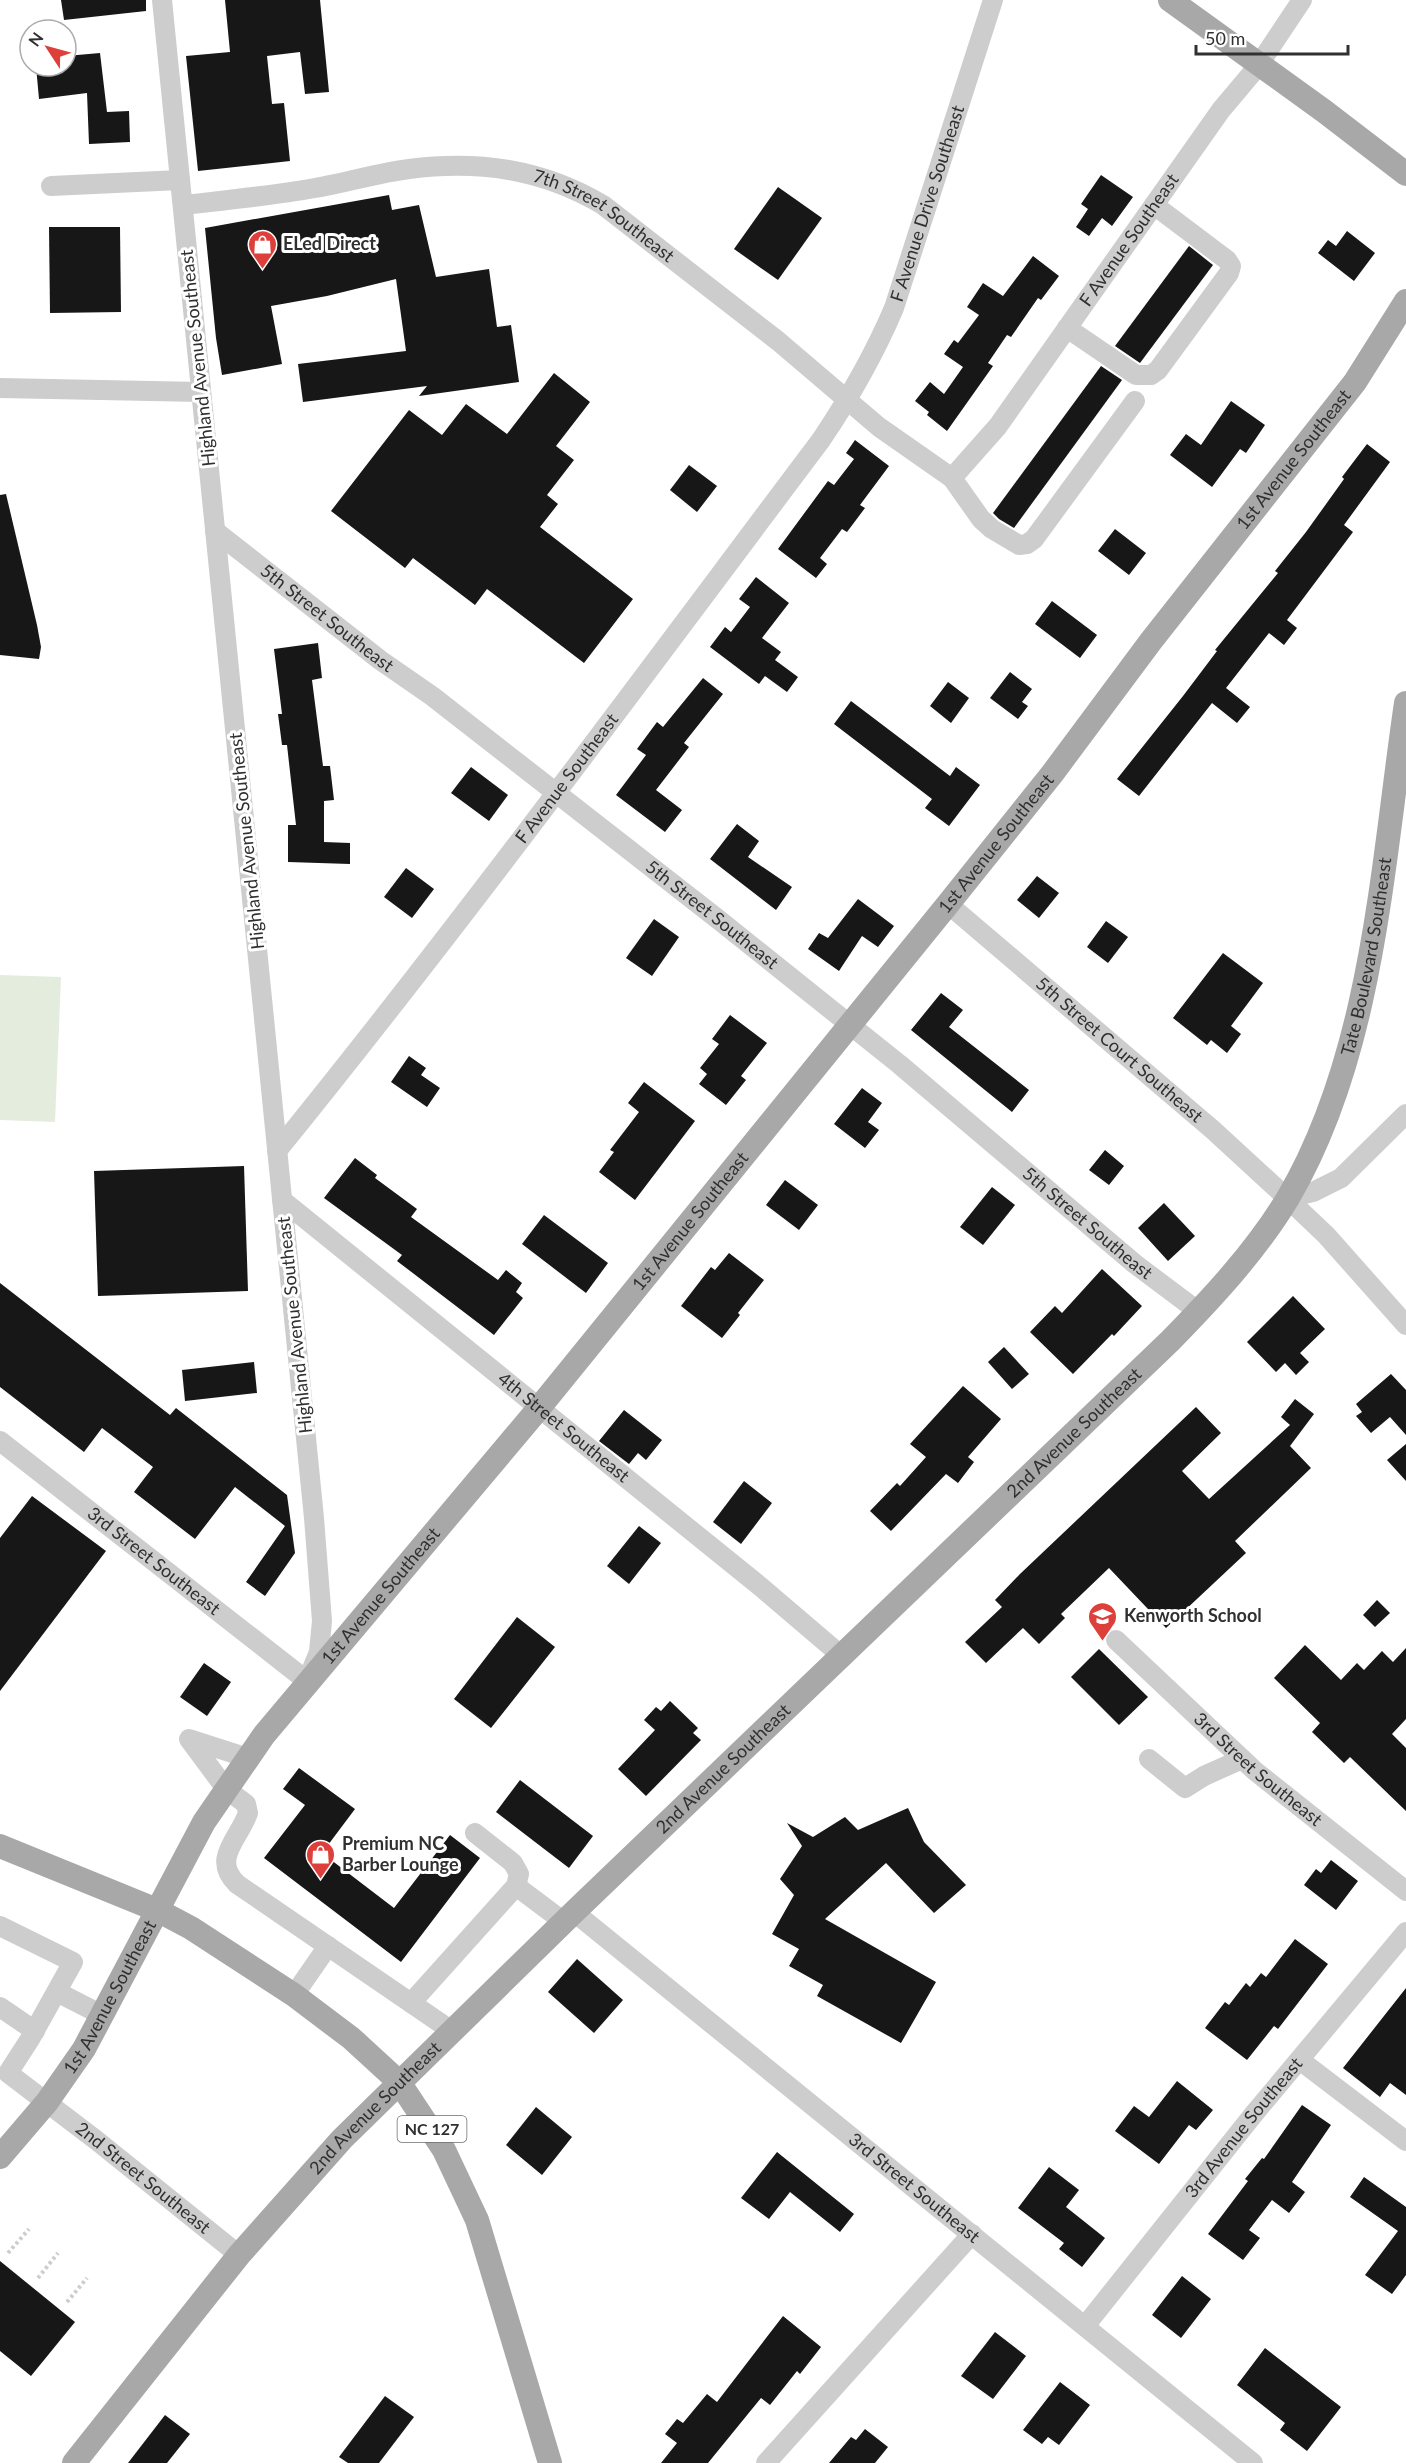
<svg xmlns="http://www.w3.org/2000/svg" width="1406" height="2463" viewBox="0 0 1406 2463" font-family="Lato,sans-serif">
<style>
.green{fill:#e4ecde}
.building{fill:#171717}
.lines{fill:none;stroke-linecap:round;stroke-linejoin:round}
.path{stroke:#cdcdcd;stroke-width:4;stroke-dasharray:3 3;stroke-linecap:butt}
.minor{stroke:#cdcdcd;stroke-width:20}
.major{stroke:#a8a8a8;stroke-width:24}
.labels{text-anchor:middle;stroke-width:6;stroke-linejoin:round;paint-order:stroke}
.shield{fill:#fff;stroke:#6e6e6e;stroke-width:1.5}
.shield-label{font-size:16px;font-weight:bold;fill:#303030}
.street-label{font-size:18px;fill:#303030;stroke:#fff}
.poi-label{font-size:18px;font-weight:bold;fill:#303030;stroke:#fff;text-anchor:start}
</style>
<rect width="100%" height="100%" fill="#fff"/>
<path class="green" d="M0,975L61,977L55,1122L0,1120Z"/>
<g class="building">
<path d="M61,0H146V11L64,20Z"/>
<path d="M225,0H320L329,92L305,94L300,52L267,56L272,104L284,103L290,161L198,171L186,56L230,52Z"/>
<path d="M100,53L107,112L129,111L130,142L89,144L87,93L39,99L36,66H66V56Z"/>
<path d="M1101,175L1133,197L1112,226L1102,218L1089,236L1076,227L1088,209L1081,204Z"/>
<path d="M778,187L822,218L778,280L734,249Z"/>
<path d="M389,195L392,210L419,205L436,277L489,269L497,327L511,325L519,382L419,396L427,386L303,402L298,364L406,351L396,279L327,296L271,306L282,364L222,375L216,338L205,228Z"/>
<path d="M49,227H120L121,312L50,313Z"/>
<path d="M1347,231L1375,253L1354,281L1318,253L1328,240L1336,246Z"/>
<path d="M1189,246L1213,265L1140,363L1115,346Z"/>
<path d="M1033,256L1059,276L1041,300L1038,298L1011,337L1007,335L988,363L993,366L947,431L927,415L929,412L915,401L930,382L944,394L963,367L944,354L954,340L958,343L979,315L967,307L983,283L1003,296Z"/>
<path d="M1101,366L1122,380L1014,528L999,519L993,513Z"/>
<path d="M554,373L590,402L556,446L574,460L547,495L558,504L540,527L633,599L584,663L487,589L475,605L413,558L405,568L331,511L409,410L442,435L466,404L507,434Z"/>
<path d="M1231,401L1265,425L1246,453L1240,449L1212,487L1170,455L1186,434L1201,445Z"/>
<path d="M855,440L889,466L860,505L865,508L847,532L842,529L820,558L827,564L816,578L778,549L828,481L834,485L854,459L846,453Z"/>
<path d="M1367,444L1390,462L1344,525L1353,532L1287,620L1297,628L1284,645L1269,633L1226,688L1250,707L1237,723L1212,703L1139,796L1117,779L1183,696L1217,651L1215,650L1278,573L1275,571L1306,532L1344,479L1342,477Z"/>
<path d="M689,465L717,486L697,512L670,490Z"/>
<path d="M6,494L37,625L41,647L39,659L0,655V495Z"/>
<path d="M1115,529L1146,553L1129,575L1098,551Z"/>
<path d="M756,577L789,603L762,638L781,652L775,660L798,677L787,692L765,676L759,684L710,647L725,627L731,632L750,607L739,599Z"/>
<path d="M1052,601L1097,635L1080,658L1035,624Z"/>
<path d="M318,643L322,678L312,680L323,766H330L334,800L324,801V842L350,843V864L288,862V825H296L287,745H282L278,714H282L274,649Z"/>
<path d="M1010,672L1032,689L1022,702L1028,706L1018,719L990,698Z"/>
<path d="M703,678L723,694L684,743L689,747L656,790L682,810L665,832L616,795L646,755L637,749L657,722L663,727Z"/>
<path d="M948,682L969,698L951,723L930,706Z"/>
<path d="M851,701L950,776L956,767L980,785L949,826L925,808L932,799L834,724Z"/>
<path d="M471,767L508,795L489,821L451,793Z"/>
<path d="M737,824L759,841L748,857L792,887L776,910L710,859Z"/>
<path d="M406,868L434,889L412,918L384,897Z"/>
<path d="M1037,876L1059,893L1039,918L1017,900Z"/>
<path d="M858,899L894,926L878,947L862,936L839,971L808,949L819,933L828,938Z"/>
<path d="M654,919L679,937L652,976L626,958Z"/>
<path d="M1106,921L1128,937L1108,963L1087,947Z"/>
<path d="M1223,953L1263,983L1231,1026L1241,1034L1227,1053L1211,1040L1207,1045L1173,1018Z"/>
<path d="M941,993L963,1010L949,1027L1029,1090L1012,1112L911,1030Z"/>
<path d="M730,1015L767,1043L741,1076L746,1080L726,1105L699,1084L707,1074L700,1068L719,1044L712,1039Z"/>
<path d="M409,1056L426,1068L421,1075L440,1088L427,1107L391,1082Z"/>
<path d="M644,1082L695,1121L635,1200L599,1172L614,1152L610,1150L639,1112L628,1103Z"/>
<path d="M862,1088L882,1103L868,1122L879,1130L865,1148L834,1124Z"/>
<path d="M1105,1150L1124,1166L1109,1185L1089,1170Z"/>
<path d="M355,1158L377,1175L375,1178L417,1209L411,1217L498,1280L506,1270L522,1283L516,1292L523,1298L494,1335L397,1261L402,1255L324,1198Z"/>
<path d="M244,1166L248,1291L98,1296L94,1171Z"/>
<path d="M785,1180L818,1205L799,1230L766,1205Z"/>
<path d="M992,1187L1015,1205L983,1245L960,1227Z"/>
<path d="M1164,1203L1195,1236L1168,1261L1138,1228Z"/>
<path d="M544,1215L608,1263L586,1293L522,1244Z"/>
<path d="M729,1253L764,1280L738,1313L740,1315L722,1338L681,1306L711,1267L715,1270Z"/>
<path d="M1102,1269L1142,1306L1114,1336L1112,1334L1073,1374L1030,1332L1055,1306L1062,1313Z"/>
<path d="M0,1283L170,1415L176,1408L287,1495L295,1553L265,1596L246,1582L285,1526L235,1487L195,1539L134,1492L153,1467L102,1428L84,1452L0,1387Z"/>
<path d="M1293,1296L1325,1329L1300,1353L1309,1362L1296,1375L1285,1363L1276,1372L1247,1342Z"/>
<path d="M1004,1347L1029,1374L1012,1389L988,1362Z"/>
<path d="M254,1362L257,1393L185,1401L182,1370Z"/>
<path d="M1391,1374L1406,1390V1435L1390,1417L1371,1433L1356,1416L1362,1412L1356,1404Z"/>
<path d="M963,1386L1001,1419L968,1457L974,1462L958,1483L946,1474L891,1531L870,1511L897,1483L900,1486L926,1457L910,1444Z"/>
<path d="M1295,1399L1314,1414L1290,1446L1311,1468L1235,1541L1246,1553L1166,1628L1109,1568L1061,1614L1065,1618L1039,1644L1023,1628L986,1663L965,1642L1002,1607L995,1600L1020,1574L1196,1407L1221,1433L1182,1471L1209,1499L1290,1425L1281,1417Z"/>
<path d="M624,1410L662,1440L646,1460L638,1453L629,1464L599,1441Z"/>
<path d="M1406,1444V1481L1387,1460Z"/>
<path d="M744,1481L772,1503L741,1544L713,1522Z"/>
<path d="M32,1496L106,1551L0,1691V1538Z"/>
<path d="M639,1526L661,1543L629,1584L607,1566Z"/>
<path d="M1377,1600L1390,1613L1375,1627L1363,1615Z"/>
<path d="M517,1617L555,1647L491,1728L454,1699Z"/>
<path d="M1305,1645L1341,1680L1357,1663L1364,1670L1382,1651L1393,1662L1406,1648V1719L1392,1734L1406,1748V1811L1350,1757L1344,1763L1312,1732L1320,1723L1274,1678Z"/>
<path d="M1099,1649L1148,1697L1119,1725L1071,1677Z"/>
<path d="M204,1663L231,1682L207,1716L180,1697Z"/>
<path d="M670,1701L698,1728L693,1733L701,1740L646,1796L618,1769L655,1730L644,1720L656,1707L661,1711Z"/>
<path d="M299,1768L355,1809L322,1853L394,1908L450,1835L480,1858L401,1962L264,1858L305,1805L283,1789Z"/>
<path d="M520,1780L593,1836L569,1868L496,1812Z"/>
<path d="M908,1808L924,1842L966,1885L934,1913L886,1863L825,1919L936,1982L901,2043L817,1996L823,1985L789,1966L799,1949L772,1934L794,1895L780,1879L802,1846L787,1823L813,1837L845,1817L858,1830Z"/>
<path d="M1331,1860L1358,1881L1336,1910L1304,1885L1316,1869L1321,1873Z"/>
<path d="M1295,1939L1328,1964L1278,2029L1274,2026L1247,2060L1205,2028L1225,2002L1229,2005L1246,1983L1250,1987L1261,1973L1266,1977Z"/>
<path d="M577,1959L623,2000L594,2033L548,1992Z"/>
<path d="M1406,1988V2095L1390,2083L1380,2097L1343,2068Z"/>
<path d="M1177,2081L1213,2110L1196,2130L1189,2125L1159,2164L1115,2131L1134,2106L1149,2117Z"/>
<path d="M1302,2105L1331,2125L1292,2182L1305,2192L1289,2213L1272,2200L1249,2230L1260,2238L1243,2260L1208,2234L1248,2181L1245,2179L1262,2158L1264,2159Z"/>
<path d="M536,2107L572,2137L542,2175L506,2145Z"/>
<path d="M777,2152L854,2214L840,2232L790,2192L769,2219L741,2198Z"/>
<path d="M1049,2167L1079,2190L1066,2207L1105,2238L1082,2267L1059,2249L1064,2243L1018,2208Z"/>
<path d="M1364,2177L1406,2207V2275L1392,2294L1365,2275L1398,2231L1350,2197Z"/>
<path d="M0,2261L75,2322L31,2376L0,2351Z"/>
<path d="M1182,2276L1211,2299L1181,2338L1152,2315Z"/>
<path d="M783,2316L821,2347L800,2374L797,2371L770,2405L761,2398L708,2463H661L677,2443L665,2434L677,2419L683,2423L707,2394L717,2402Z"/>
<path d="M995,2332L1026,2356L993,2399L961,2376Z"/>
<path d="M1265,2348L1341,2407L1307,2451L1280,2430L1285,2423L1237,2385Z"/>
<path d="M1060,2382L1090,2405L1059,2445L1048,2437L1042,2444L1023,2430Z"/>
<path d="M385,2396L414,2417L379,2463H348L339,2457Z"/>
<path d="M165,2415L190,2434L167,2463H128Z"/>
<path d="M865,2429L888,2447L875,2463H829L851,2437L856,2440Z"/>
</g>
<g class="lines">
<g class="path">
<path d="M8,2253L29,2229"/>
<path d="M38,2278L58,2253"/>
<path d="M67,2302L87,2278"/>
</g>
<g class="minor">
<path d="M51,186L180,180"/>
<path id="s1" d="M183,205C227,200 271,196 315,188C346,183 377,173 409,169C479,160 542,169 603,205L778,341L879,427L952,478L981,519L992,529L1019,545L1027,544L1034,539L1135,401"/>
<path d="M1067,328L1136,375H1151L1158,370L1229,273L1231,266L1227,260L1154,205"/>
<path d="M0,388L201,392"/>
<path id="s2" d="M952,478L998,426L1221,110L1258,66L1302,0"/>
<path id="s3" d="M215,531L380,660L432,696L719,920L899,1064L1135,1264L1199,1312"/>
<path id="s4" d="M948,904L1213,1130L1287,1198L1326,1235L1406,1325"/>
<path id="s5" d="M277,1151C465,919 642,678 821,440C850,397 874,355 894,308L993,0"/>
<path d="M1287,1198L1313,1192L1341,1178L1406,1114"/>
<path id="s6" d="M282,1200L761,1587L843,1657"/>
<path id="s7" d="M0,1441L307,1681L319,1652L322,1621L314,1518L162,0"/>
<path id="s8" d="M1116,1640L1255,1771L1406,1891"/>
<path d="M248,1758L189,1739L226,1789L246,1804L248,1813C239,1839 211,1859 237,1884L452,2031"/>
<path d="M1149,1759L1185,1788L1204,1776L1242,1759"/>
<path d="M516,1886L564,1922"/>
<path id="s9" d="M574,1912L1253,2463"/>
<path id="s10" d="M0,1926L73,1962L30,2039L8,2073L96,2140L239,2255"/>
<path d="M57,1992L102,2015"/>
<path d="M294,1995L328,1946"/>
<path d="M411,2003L516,1886L519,1874L513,1863L475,1833"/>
<path d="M0,2007L35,2031"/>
<path d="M1301,2061L1406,2141"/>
<path id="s11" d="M1085,2326L1253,2115L1406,1932"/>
<path d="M766,2463L972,2234"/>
</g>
<g class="major">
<path d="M1170,0L1324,111L1406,174"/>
<path d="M0,1846L157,1910L191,1928L294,1995L351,2038L399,2082L444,2150L477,2220L550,2463"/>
<path id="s12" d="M0,2157L47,2102L84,2049L204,1822L264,1735L539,1408L948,904L1052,774L1151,641L1355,382L1406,301"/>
<path id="s13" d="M74,2463L239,2255L342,2139L574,1912L1170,1341C1213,1297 1256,1251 1288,1198C1373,1053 1382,866 1406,703"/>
</g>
</g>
<defs>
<symbol id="shop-pin" viewBox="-11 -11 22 30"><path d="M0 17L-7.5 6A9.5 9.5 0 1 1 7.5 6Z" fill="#dd3f3b" stroke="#fff"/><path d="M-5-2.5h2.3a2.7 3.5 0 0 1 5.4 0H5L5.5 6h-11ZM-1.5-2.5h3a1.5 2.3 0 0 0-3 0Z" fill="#fff"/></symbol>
<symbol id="school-pin" viewBox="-11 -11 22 30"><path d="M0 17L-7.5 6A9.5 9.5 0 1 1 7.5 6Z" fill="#dd3f3b" stroke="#fff"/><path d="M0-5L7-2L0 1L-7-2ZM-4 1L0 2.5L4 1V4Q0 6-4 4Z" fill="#fff"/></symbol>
</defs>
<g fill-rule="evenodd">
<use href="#shop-pin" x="246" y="228" width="33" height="45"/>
<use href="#school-pin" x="1086" y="1600" width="33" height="45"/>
<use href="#shop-pin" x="304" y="1838" width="33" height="45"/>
</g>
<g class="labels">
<rect class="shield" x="397.5" y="2116" width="69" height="26" rx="4.5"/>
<g class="shield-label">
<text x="432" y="2135">NC 127</text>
</g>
<g class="street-label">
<text dy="6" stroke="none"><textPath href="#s5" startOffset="1156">F Avenue Drive Southeast</textPath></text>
<text dy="6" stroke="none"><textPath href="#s1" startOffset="436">7th Street Southeast</textPath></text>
<text dy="6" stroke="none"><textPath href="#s2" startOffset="297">F Avenue Southeast</textPath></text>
<text transform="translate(198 358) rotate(-96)" y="6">Highland Avenue Southeast</text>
<text dy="6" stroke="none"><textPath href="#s12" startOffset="2139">1st Avenue Southeast</textPath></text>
<text dy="6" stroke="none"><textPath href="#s3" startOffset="142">5th Street Southeast</textPath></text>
<text dy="6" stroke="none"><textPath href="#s5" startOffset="472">F Avenue Southeast</textPath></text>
<text transform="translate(247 841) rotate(-96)" y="6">Highland Avenue Southeast</text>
<text dy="6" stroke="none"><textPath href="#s12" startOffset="1653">1st Avenue Southeast</textPath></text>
<text dy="6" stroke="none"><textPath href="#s3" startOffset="628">5th Street Southeast</textPath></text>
<text dy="6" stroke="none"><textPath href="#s13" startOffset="2012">Tate Boulevard Southeast</textPath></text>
<text dy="6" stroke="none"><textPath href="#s4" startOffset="225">5th Street Court Southeast</textPath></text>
<text dy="6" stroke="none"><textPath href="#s12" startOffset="1167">1st Avenue Southeast</textPath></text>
<text dy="6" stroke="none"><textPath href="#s3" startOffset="1114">5th Street Southeast</textPath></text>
<text transform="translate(295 1325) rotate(-96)" y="6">Highland Avenue Southeast</text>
<text dy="6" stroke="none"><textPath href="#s6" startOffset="362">4th Street Southeast</textPath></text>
<text dy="6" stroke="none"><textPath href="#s13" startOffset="1438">2nd Avenue Southeast</textPath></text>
<text dy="6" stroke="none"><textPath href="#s7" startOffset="195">3rd Street Southeast</textPath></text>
<text dy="6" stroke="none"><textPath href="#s12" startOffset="681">1st Avenue Southeast</textPath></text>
<text dy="6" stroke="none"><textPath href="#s13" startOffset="952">2nd Avenue Southeast</textPath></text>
<text dy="6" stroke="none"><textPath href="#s8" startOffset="192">3rd Street Southeast</textPath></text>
<text dy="6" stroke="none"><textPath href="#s12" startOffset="195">1st Avenue Southeast</textPath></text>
<text dy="6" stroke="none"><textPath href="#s13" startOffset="466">2nd Avenue Southeast</textPath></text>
<text dy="6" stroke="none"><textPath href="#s11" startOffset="254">3rd Avenue Southeast</textPath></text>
<text dy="6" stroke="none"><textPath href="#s10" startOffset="381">2nd Street Southeast</textPath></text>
<text dy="6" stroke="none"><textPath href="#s9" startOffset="438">3rd Street Southeast</textPath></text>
</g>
<g class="poi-label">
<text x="283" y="250">ELed Direct</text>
<text x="1124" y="1622">Kenworth School</text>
<text x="342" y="1850">Premium NC<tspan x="342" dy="21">Barber Lounge</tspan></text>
</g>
</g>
<g transform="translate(48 48) rotate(306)"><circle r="28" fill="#ffffff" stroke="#acacac" stroke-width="1.5"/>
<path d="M0-4.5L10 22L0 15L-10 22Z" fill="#dd3f3b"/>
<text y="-9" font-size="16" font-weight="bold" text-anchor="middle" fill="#303030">N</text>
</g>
<path d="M1196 45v9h152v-9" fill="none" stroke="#303030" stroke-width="3"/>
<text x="1205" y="45" font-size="18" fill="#303030" stroke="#ffffff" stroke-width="4.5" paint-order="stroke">50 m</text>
</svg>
